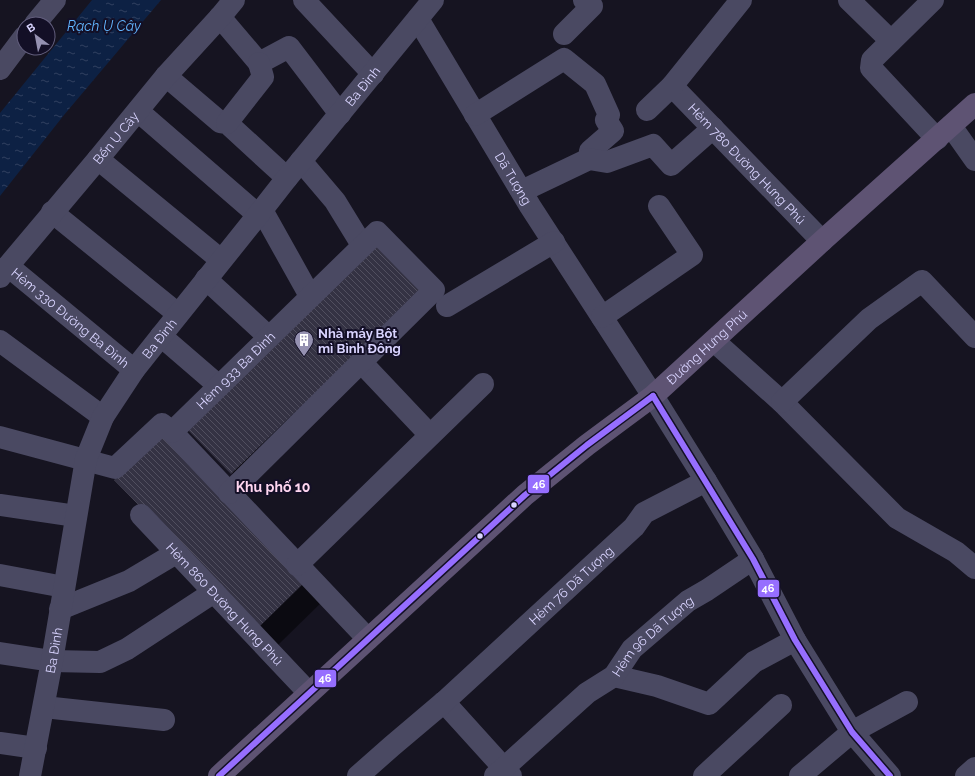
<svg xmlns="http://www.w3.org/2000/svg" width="975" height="776" viewBox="0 0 975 776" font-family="Raleway,sans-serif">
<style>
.water{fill:url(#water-ripples)}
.shadow{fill:#0007}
.building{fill:url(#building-back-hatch)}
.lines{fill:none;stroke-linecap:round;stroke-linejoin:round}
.minor{stroke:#4a4962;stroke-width:22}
.major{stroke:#5e5373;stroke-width:22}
.bus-1-casing{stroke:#130f26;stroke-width:9}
.bus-1{stroke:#966eff;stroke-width:6}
.bus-dot{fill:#d9d4ff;stroke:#130f26;stroke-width:1.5}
.labels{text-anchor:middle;stroke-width:4;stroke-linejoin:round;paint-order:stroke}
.street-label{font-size:13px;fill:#d9d4ff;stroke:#130f26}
.poi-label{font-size:13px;font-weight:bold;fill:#d9d4ff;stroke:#130f26;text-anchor:start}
.water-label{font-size:14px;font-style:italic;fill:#62b6ff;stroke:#130f26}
.neighbourhood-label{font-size:14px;font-weight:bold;fill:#ffd6f0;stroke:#130f26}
.line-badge{stroke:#130f26;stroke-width:1.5}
.badge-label{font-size:11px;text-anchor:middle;font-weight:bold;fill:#fff}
</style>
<defs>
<pattern id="water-ripples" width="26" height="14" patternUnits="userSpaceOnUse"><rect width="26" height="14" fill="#0d2144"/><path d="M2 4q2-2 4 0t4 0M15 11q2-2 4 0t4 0" fill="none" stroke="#304060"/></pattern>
<pattern id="building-back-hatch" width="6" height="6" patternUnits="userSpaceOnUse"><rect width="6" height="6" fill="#343243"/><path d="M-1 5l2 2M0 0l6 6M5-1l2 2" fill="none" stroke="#514f5f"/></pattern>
</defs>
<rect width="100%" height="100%" fill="#161421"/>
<path class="water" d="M92,0H161L64,115L0,196V113Z"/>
<g class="shadow">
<path d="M433,300L242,483L186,426Z"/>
<path d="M115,480L326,598L278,645Z"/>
</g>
<g class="building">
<path d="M377,241L423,289L231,474L184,426Z"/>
<path d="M163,432L308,579L259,627L114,480Z"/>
</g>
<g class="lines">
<g class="minor">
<path d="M304,0L373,74"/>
<path d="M849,0L891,41"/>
<path d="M933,0L872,60L871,68L937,139"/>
<path d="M220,17L259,63L289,47L340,114"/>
<path id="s1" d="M418,19L530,206L653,396L706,481L753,559L795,640L852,732L890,776"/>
<path d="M35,24L55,0"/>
<path d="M564,34L592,6L584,0"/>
<path d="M0,69L24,37"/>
<path d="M166,76L220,122L227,123L287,178"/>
<path id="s2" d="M672,86L822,241"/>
<path d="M647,110L672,86L741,0"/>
<path d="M138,111L258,215"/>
<path d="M475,115L564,59L595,84L609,115L606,120L613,131L590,151L589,159"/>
<path d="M227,123L263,77L259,63"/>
<path d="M951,126L975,160"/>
<path d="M98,159L221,260"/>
<path d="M301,161L335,201L362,245"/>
<path d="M522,191L589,159L607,162L653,145L671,165L713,128"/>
<path d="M262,210L310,296"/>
<path d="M52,212L178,314"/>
<path id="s3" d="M8,266L134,370"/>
<path id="s4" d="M0,277L8,266L98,159L166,76L220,17L234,0"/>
<path d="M206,279L269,337"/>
<path d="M447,306L554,242"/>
<path d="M602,317L692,255L659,206"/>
<path d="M161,336L219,386"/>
<path d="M0,341L103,417"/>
<path d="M714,341L782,402L897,518L956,552L975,568"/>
<path d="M361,362L430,435"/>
<path d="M782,402L869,319L922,281L975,337"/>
<path d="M172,432L368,639"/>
<path id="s5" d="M0,437L115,468L162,424L172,432L377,232L434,290L229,493"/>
<path d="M0,505L76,516"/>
<path id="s6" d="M141,515L309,693"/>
<path d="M297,565L483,384"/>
<path d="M0,575L64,587"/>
<path d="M60,609L129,581L176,553"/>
<path d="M0,653L52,661L100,662L127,649L214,592"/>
<path d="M614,676L657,686L709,704L754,662L795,640"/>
<path d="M444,702L511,776"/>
<path d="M44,707L164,720"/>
<path d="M0,743L36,748"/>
<path id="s7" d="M30,776L52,661L86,459L103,417L134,370L161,336L258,215L287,178L433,0"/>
<path id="s8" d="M358,776L392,746L444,702L634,527L644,513L706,481"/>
<path id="s9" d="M495,776L587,693L614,676L632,649L688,601L707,590L753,559"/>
<path d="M704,776L781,705"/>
<path d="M800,776L852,732L907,702"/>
<path d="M966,776L975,768"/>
</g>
<path class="major" id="s10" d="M219,776L525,495L587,445L653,396L822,241L975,104"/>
<defs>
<g id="bus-1">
<path d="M653,396L753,559L795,640L852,732L890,776"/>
<path d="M219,776L525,495L587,445L653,396"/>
</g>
</defs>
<use href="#bus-1" class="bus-1-casing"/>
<use href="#bus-1" class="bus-1"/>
</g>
<defs>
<symbol id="building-pin" viewBox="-11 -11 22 30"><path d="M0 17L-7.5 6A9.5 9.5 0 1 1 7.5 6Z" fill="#9591b1" stroke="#130f26"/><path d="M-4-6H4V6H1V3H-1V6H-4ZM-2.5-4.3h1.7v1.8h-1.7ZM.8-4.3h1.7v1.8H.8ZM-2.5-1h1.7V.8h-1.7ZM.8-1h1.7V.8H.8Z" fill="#fff"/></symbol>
</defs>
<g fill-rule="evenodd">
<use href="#building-pin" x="293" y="329" width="22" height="30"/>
</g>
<g class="bus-dot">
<circle cx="514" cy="505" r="3.5"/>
<circle cx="480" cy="536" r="3.5"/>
</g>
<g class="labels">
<g class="street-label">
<text dy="5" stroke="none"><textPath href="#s7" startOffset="788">Ba Đình</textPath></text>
<text dy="5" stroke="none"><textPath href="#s4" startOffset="181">Bến Ụ Cây</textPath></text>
<text dy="5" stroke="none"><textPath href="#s2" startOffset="108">Hẻm 780 Đường Hưng Phú</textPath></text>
<text dy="5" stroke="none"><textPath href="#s1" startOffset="186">Dã Tượng</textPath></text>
<text dy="5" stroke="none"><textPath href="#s3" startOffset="81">Hẻm 330 Đường Ba Đình</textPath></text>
<text dy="5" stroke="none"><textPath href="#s7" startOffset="464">Ba Đình</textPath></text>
<text dy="5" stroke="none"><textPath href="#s10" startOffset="650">Đường Hưng Phú</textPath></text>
<text dy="5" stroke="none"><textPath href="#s5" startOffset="285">Hẻm 933 Ba Đình</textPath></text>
<text dy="5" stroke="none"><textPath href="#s8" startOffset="286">Hẻm 76 Dã Tượng</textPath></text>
<text dy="5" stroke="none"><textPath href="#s6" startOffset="122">Hẻm 860 Đường Hưng Phú</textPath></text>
<text dy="5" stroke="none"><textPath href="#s9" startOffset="212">Hẻm 96 Dã Tượng</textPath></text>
<text dy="5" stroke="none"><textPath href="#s7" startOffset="128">Ba Đình</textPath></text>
</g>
<g class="poi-label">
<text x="318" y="338">Nhà máy Bột<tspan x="318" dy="15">mì Bình Đông</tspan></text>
</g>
<g class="water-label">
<text x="104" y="31">Rạch Ụ Cây</text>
</g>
<g class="neighbourhood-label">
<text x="273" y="492">Khu phố 10</text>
</g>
</g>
<g class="line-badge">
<rect x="527" y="474" width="23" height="20" rx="4" fill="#966eff"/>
<rect x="757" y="579" width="23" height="19" rx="4" fill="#966eff"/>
<rect x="314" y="669" width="23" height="19" rx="4" fill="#966eff"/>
</g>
<g class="badge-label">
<text x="539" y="488">46</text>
<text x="768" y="592">46</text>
<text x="325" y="682">46</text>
</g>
<g transform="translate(36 36) rotate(328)"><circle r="19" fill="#130f26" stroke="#625e7d"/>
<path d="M0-3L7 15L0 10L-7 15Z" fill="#9591b1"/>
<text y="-6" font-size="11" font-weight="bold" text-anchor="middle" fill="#d9d4ff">B</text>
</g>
</svg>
